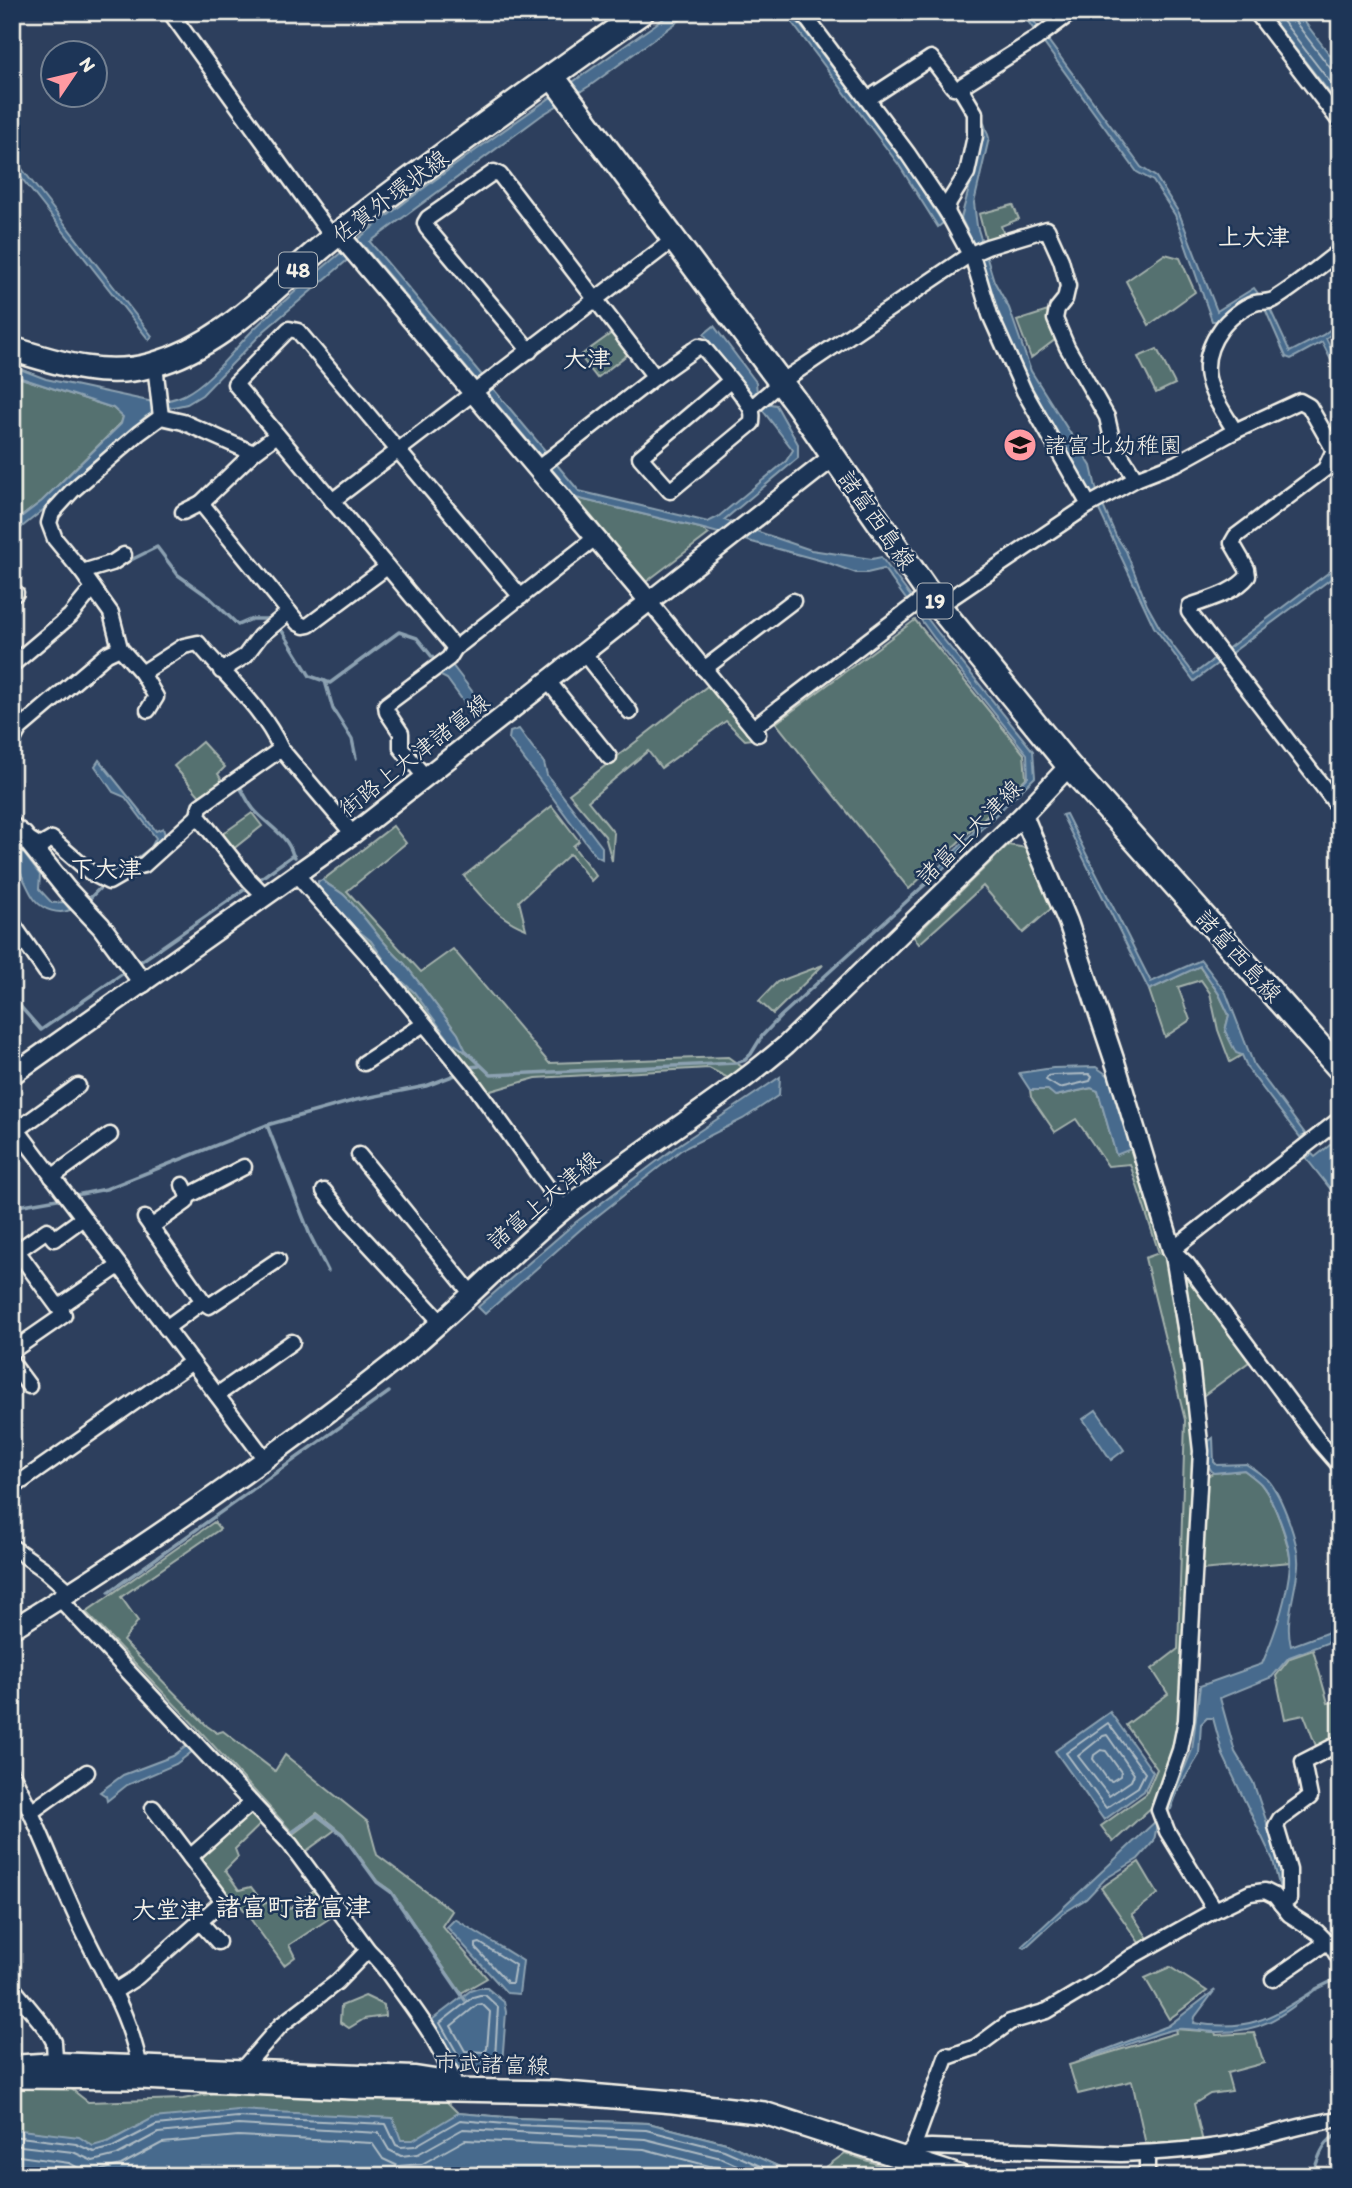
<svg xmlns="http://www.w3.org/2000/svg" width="1352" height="2188" viewBox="0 0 1352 2188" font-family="Itim,'Klee One',sans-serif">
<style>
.green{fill:#54716f;stroke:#a4b1ac;stroke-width:2}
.water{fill:#466b8d;stroke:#8ca1b1;stroke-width:2}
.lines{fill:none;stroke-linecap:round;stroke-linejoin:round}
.shore{stroke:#aebbc4;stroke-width:2}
.stream{stroke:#8ca1b1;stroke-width:3.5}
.minor-casing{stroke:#f4f1e8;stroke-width:19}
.tertiary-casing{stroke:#f4f1e8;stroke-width:23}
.secondary-casing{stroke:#f4f1e8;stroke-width:26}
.primary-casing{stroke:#f4f1e8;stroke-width:28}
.minor{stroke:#1d3557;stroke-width:14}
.tertiary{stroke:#1d3557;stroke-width:18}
.secondary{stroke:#1d3557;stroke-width:21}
.primary{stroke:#1d3557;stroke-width:23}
.labels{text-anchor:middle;stroke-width:5;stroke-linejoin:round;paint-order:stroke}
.shield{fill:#1d3557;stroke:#b4b9bc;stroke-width:2}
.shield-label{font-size:21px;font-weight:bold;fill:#f4f1e8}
.street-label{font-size:23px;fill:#f4f1e8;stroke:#1d3557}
.poi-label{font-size:23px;fill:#f4f1e8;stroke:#1d3557;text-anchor:start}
.neighbourhood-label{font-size:24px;font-weight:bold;fill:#f4f1e8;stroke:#1d3557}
.quarter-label{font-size:26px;font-weight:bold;fill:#f4f1e8;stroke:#1d3557}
</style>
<rect width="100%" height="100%" fill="#2d3f5d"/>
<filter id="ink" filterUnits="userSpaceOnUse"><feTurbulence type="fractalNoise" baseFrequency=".0143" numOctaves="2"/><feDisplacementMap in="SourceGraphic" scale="14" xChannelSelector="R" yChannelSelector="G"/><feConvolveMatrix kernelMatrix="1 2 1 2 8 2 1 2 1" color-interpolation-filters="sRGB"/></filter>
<g filter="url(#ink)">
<g class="green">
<path d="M1013,205L1019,219L1001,226L1004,235L986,240L979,214Z"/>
<path d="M1165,254L1180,258L1195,292L1149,325L1126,281Z"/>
<path d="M1048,311L1056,339L1031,358L1017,321Z"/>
<path d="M612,333L628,354L597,378L580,356Z"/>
<path d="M1157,349L1175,384L1156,393L1138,357Z"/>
<path d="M12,375L113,408L123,417L121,423L42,501L12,524Z"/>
<path d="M576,498L700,528L709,534L646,582L639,580L576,503Z"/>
<path d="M915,620L1024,754L1026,778L909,889L776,723Z"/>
<path d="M710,684L753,739L745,740L726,721L661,768L648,751L588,801L614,833L612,861L605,836L569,794Z"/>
<path d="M202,742L225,767L218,774L225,785L203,800L174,766Z"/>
<path d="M552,806L579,841L573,846L596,876L591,881L570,854L519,901L526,929C498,918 483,899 464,876Z"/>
<path d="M252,813L262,826L232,850L221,835Z"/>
<path d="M393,826L406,843L347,891L421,972L453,949L549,1063L728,1057L742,1067L730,1079L709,1068L536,1078L487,1092L317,889L318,886L355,928L371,941L394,974L414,992L465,1052L458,1034L404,963C381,943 366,917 345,896C338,889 329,887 323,880Z"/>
<path d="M1008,845L1026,848L1053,907L1023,933L983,886L919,944L914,937Z"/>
<path d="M823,965L773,1014L759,1001L777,982Z"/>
<path d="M1199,966L1219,994L1229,1015L1225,1031L1242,1055L1230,1062L1218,1030L1210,993L1201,980L1178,987L1190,1020L1165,1037L1149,990Z"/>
<path d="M1092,1088L1098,1091L1116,1154L1131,1149L1135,1152L1165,1252L1195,1451L1181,1715L1175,1747L1153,1806L1113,1842L1101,1826L1146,1794L1157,1769L1126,1725L1168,1694L1152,1669L1178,1649L1185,1420L1145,1258L1159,1253L1130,1164L1108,1166L1076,1119L1055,1132L1031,1097L1030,1090H1048L1056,1096Z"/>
<path d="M1186,1274L1249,1362L1200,1398L1182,1278Z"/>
<path d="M1244,1470C1249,1474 1257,1479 1261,1484C1276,1503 1287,1539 1291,1562L1201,1570L1206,1477L1213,1473Z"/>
<path d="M214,1522L220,1529L121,1597L138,1621L123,1641L207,1726L217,1733L223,1731L275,1771L285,1755L368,1822L377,1855L452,1911L442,1926L487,1978L461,1993L391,1891L377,1881L343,1834L317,1813L292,1832L201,1732L86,1612Z"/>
<path d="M1313,1650L1328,1703L1340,1701V1740L1318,1751L1304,1715L1285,1719L1276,1676L1290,1658Z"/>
<path d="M251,1807L264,1821L235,1849L238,1857L225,1870L239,1890L251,1887L264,1904L275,1899L286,1911L317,1888L336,1914L289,1945L295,1957L284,1965L233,1895L227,1896L197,1858Z"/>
<path d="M317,1816L335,1830L302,1854L289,1837Z"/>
<path d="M1139,1862L1158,1894L1132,1914L1151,1943L1142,1947L1101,1888Z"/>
<path d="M1170,1967L1207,1991L1169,2019L1145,1978Z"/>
<path d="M365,1996L384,2005L385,2016L364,2019L349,2028L340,2022L341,2006Z"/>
<path d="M1175,2029L1215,2032L1216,2035L1254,2033L1264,2063L1227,2073L1232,2091L1210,2094L1194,2104L1203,2142L1146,2145L1132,2081L1078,2094L1069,2065L1176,2033Z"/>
<path d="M70,2088L88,2102L183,2099L214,2093L447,2102L458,2113L517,2118L648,2123L726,2143L800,2176L406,2149L85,2159L12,2142V2089Z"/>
<path d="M845,2153L911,2176H814Z"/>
</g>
<g class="water">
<path d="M673,12H691L591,85L542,115L370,242L579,491L708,522L718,517L786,461L793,450L704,334L714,326L756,382L757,393L765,403L776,405L798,444V458L724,520L811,550L872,559L881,557L939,634L1033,751L1035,777L968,842L930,883L926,880L1028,777L1027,754L934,638L884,569L867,573H856L826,562L700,528L576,498L364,246L264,331L202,395L187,404L155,411L145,417L48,506L12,535V524L42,501L121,424L123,417L113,408L12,375V366L46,379L153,402C164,401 174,400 184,395C213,380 234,348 257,326C267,316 278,307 289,297C408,191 543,104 673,12Z"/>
<path d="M784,12H790L903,160L943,223L938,227L899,165Z"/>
<path d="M1025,12H1030L1031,17L1141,167L1156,177L1179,213L1217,311L1254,288L1271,311L1290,352L1323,335L1340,322V328L1326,338L1340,367V378L1322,342L1291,359L1286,357L1266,311L1252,295L1216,321H1212L1175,215L1153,181L1137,172L1027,20Z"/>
<path d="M1267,12H1297L1340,68V106Z"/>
<path d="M983,120L989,138L974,203L977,226L994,281L1009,308L1031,371L1091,466L1097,492L1116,536L1126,551L1147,605L1161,630L1194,674L1340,564V572L1194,681L1154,627L1092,495L1083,485L1036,404L995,314L979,255L961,218L983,137L981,122Z"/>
<path d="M12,156L152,336L149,340L12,166Z"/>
<path d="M452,665L482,704L490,707L480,714L472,713L447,679L439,675Z"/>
<path d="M519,729L544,763L547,775L602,847V859L596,856L509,739L510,732Z"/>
<path d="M99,760L156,831L163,828L165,835L150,849L156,838L125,797L113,792L95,766Z"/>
<path d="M1066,814L1151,982L1201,960L1226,993L1254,1065L1306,1135L1300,1137L1248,1069L1242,1055L1236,1053L1225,1031L1229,1015L1219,994L1200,966L1149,990L1062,815Z"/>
<path d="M12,838L40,875L39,889L52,903L64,902L70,910C59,915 43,910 35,900C26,888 24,874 12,861Z"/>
<path d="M323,880C329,887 338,889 345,896C366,917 381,943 404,963L458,1034L467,1053L450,1041L414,992L394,974L371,941L355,928L318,886V881Z"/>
<path d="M1096,1067L1109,1076L1131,1149L1116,1155L1098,1091L1091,1088L1055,1096L1048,1090H1030L1019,1073L1053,1068Z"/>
<path d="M780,1077L779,1095L743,1119L681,1150L581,1229L485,1314L478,1307L576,1222L680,1144Z"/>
<path d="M1340,1137V1166L1333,1172L1340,1181V1201L1306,1158L1312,1154L1315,1157Z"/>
<path d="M1096,1410L1124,1450L1111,1460L1083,1419Z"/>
<path d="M1213,1438L1214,1462L1217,1465L1246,1464C1253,1469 1262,1474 1268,1480C1282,1496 1300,1545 1298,1566C1296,1593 1284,1619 1291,1646L1340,1628V1638L1289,1657L1272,1677L1220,1698L1235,1752L1253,1782L1280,1861L1286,1887L1282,1892L1280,1889L1273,1860L1223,1755L1213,1718H1207L1201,1724L1199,1755L1179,1788L1171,1809L1167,1811L1192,1750L1200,1686L1262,1664C1276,1632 1287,1599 1290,1565C1292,1546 1273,1498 1261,1484C1256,1479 1249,1474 1244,1470L1213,1473L1209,1467V1441Z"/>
<path d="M1110,1712L1153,1772L1144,1791L1104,1820L1055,1751Z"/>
<path d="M188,1745L193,1747V1751L176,1764L127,1785L107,1801L106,1796L100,1792L123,1775L173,1756Z"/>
<path d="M1158,1819L1154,1841L1138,1859L1105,1879L1086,1899L1062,1914L1025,1948L1022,1946Z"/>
<path d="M455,1919L523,1961L519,1994L507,1993L447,1927Z"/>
<path d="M479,1988H487L504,2002L506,2012L502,2064L496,2068L457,2067L451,2061L432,2025L433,2019L470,1991Z"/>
<path d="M1316,1989C1282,2017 1260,2033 1215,2032C1201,2032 1185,2026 1172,2030C1140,2038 1111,2053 1079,2060L1168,2026L1215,1990L1195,2017L1194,2023C1250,2032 1271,2018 1316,1989Z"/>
<path d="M238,2110L393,2118L401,2140H413L458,2113L517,2118L648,2123L726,2143L800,2176H12V2129L79,2137L93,2146L110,2141L153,2118Z"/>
</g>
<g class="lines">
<g class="shore">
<path d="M1276,12L1340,95"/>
<path d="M1292,12L1293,19L1331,69L1340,72"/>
<path d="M1089,1074L1092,1077L1090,1081L1059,1088L1046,1080L1048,1076L1053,1075Z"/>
<path d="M1108,1723L1145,1773L1138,1787L1106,1808L1066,1753Z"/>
<path d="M1107,1735L1134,1774L1131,1781L1109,1796L1078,1756L1103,1736Z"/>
<path d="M1101,1750L1106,1751L1121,1772L1120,1776L1112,1781L1108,1780L1093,1759L1094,1755Z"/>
<path d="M480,1943L515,1965L512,1983H508L476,1948V1944Z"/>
<path d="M480,1995H485L498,2007L495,2058L492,2061L461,2060L440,2023L473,1997Z"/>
<path d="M477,2005L482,2004L490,2012L487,2049L484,2052L465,2051L451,2026Z"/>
<path d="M12,2136L76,2144L94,2152L113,2147L156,2125L237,2117L386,2124L396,2145L401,2147L415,2146L460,2120L517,2125L646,2130L724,2150L783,2176"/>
<path d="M12,2145L73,2152L93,2161L117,2155L158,2133L238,2125L379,2133L389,2150L401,2156L418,2154L463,2129L645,2139L721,2158L761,2176"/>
<path d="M12,2155L69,2163L82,2170L93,2172L121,2165L162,2143L238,2136L372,2143L383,2159L398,2166L422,2164L465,2140L644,2149L717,2168L735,2176"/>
</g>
<g class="stream">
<path d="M115,568L157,547L178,575L210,598L238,625L252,619H270"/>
<path d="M94,576L105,572"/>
<path d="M279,626L310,676L330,683L399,632L417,638L433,658"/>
<path d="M325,681L333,709L352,739L356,758"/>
<path d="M240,787C245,795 249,805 256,812C269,826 287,835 293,855"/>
<path d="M132,863L150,849"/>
<path d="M257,881L293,855L295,857"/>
<path d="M89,899L102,886"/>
<path d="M140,962L251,885"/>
<path d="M12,997L41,1030L122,974"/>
<path d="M466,1051L491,1075L736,1063L745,1060L751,1054L762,1036L781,1016L930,880"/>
<path d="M471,1067L479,1066"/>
<path d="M267,1125L310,1235L328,1271"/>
<path d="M71,1196L106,1189L267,1125L356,1100L426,1086L455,1075"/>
<path d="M12,1207L63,1198"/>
<path d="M109,1592L389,1392"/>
<path d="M78,1607L291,1833L317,1815L342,1834L377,1882L391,1892L465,2000"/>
<path d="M1316,1989L1340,1977"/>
<path d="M1312,2176C1318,2160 1322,2140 1340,2134"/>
</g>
<defs>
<g id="minor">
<path d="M170,12L333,238"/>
<path d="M802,12L908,154L947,212L974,262L990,315L1024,391L1089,505"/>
<path d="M1256,12L1340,122"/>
<path d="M868,99L931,58L953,87L963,89"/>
<path d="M947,212L949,202L967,173L975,136V113L963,93V85L1037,38L1072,12"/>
<path d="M530,351L427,228L425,223L428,218L494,172L500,175L655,377L537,469"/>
<path d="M155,365L161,417"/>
<path d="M655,377L699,346L703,347C713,360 749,399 752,412C753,416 752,420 752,423L670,491L640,457L730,381"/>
<path d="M751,408L781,382L969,255L987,247L1047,229L1061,260L1068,286L1065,299L1057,309L1055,319L1067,347L1107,417L1113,443L1136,479L1089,505L939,606"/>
<path d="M1235,431C1213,395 1192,369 1221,329C1228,319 1243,307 1255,303C1262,301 1269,303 1275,299C1298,285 1318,267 1340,251"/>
<path d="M277,435L253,453L183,422L161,417L139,433L72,491L52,513L49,523L55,539L82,572L111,613L120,648L142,673L184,646L198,643C226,677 263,708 281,749L353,834"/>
<path d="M1340,446L1334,450L1325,469L1236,536L1232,543L1247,569L1248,576C1236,592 1209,599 1190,606L1189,612L1340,809"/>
<path d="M253,453L201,503L298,623L304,626L309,625L387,567"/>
<path d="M1136,479L1177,463L1235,431L1300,401L1309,406L1334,450"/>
<path d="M332,501L673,240"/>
<path d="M183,512L201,503"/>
<path d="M82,572L112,563L124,555"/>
<path d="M12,595L16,593"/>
<path d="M521,597L298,331L289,329L235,384L455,648L462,643L595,538"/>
<path d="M648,600L758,734"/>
<path d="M583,652L630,712"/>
<path d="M12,665L70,616L93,588"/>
<path d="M704,669L793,601"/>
<path d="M221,671L245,656L260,636L289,612"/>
<path d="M142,673L156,697L148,710"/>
<path d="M548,681L609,757"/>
<path d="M12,708L19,729L12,742"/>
<path d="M753,728L929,594"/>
<path d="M19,729L107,654L120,648"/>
<path d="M426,778L401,748V733L387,712L386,705L449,658L455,648"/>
<path d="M198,816L200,806L281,749"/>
<path d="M27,838L40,846L52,839L91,873L109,882L135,867L144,865L198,816L249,880L265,896"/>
<path d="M296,874L374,962L472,1082L564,1210"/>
<path d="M12,923L46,972"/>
<path d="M364,1063L424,1024"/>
<path d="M12,1123L265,1459"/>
<path d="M17,1130L78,1086"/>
<path d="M359,1155L471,1293"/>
<path d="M52,1177L110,1135"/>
<path d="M324,1191L352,1226L440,1321"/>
<path d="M188,1196L244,1167"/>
<path d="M145,1218L203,1301L166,1328"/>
<path d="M151,1227L186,1202L188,1196L183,1185"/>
<path d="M12,1244L64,1315L12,1351"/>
<path d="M1172,1250L1191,1363L1201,1451L1186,1720L1180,1750L1159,1810L1167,1831L1215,1910"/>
<path d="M1172,1250L1187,1264L1320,1443L1340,1466"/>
<path d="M1172,1250L1340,1119"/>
<path d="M17,1251L47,1230L54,1239L83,1218"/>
<path d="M203,1301L209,1306L278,1260"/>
<path d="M59,1307L119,1266"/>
<path d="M12,1363L29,1386"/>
<path d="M217,1395L292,1342"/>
<path d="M12,1488L192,1362"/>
<path d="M12,1547L45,1570L71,1593"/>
<path d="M60,1599L290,1844L368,1950C380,1961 387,1971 396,1984C419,2016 445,2049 455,2088"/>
<path d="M12,1774C37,1820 54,1869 76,1916C101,1972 131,2012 141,2074"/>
<path d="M153,1808L190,1857"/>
<path d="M31,1812L87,1772"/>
<path d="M1281,1904L1289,1899V1870L1276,1826L1280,1819L1310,1797L1303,1762L1340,1743"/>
<path d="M200,1922L218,1942"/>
<path d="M1273,1979L1327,1942"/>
<path d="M12,1987L48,2031L54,2042L55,2060"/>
<path d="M115,1991L137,1977L223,1901L190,1857L251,1803"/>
<path d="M12,2063L55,2060L414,2074L453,2080"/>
<path d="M243,2068L281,2025L337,1982L368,1950"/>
<path d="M913,2148L947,2055L951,2056L976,2047L1010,2022L1047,2011L1104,1977L1133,1956L1215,1910L1250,1893L1265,1891L1275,1896L1289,1914L1317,1932L1332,1947L1340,1960"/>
<path d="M907,2154L913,2148L931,2147L1120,2154C1161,2152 1204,2150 1244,2141C1276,2134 1307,2123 1340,2119"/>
<path d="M1147,2176V2153"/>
</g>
<g id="tertiary">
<path d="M339,234L648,600"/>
<path d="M1023,815L1068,922L1116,1065L1172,1250"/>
<path d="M12,827L23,835L67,890L101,926L143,983"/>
<path d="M12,1075L353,834L833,457"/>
<path d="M12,1629C145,1546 274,1457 397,1360C456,1313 507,1256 566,1208C637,1151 716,1105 786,1045L1023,815L1069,766"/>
</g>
<path id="secondary" d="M12,2077L141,2078L352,2088L554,2092L673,2102L764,2113L959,2176"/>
<g id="primary">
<path d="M552,76L797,404L929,594L1069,766L1340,1069"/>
<path d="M12,349C58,363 104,379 152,365C226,345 275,284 333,238C434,160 538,85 642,12"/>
</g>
</defs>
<use href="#minor" class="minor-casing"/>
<use href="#tertiary" class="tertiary-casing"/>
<use href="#secondary" class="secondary-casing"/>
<use href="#primary" class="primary-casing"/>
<use href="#minor" class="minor"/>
<use href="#tertiary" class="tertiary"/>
<use href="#secondary" class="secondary"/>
<use href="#primary" class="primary"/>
</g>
</g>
<defs>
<symbol id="school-disc" viewBox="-11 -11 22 22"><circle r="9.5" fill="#ff9aa2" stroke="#1d3557"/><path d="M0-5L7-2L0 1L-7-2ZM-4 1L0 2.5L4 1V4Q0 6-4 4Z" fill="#111"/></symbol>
</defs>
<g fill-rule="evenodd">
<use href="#school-disc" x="1001" y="426" width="38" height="38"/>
</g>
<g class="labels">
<g class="shield">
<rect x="279" y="252.5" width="38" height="35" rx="5"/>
<rect x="917.5" y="583.5" width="35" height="35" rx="5"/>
</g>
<g class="shield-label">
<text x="298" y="277">48</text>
<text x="935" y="608">19</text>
</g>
<g class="street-label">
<text transform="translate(390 196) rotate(-37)" y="8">佐賀外環状線</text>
<text transform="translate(877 520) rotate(55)" y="8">諸富西島線</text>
<text transform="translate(414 755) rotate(-38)" y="8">街路上大津諸富線</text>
<text transform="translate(969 832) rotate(-45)" y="8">諸富上大津線</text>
<text transform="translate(1239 956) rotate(48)" y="8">諸富西島線</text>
<text transform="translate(543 1200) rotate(-40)" y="8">諸富上大津線</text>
<text transform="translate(492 2064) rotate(2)" y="8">市武諸富線</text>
</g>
<g class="poi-label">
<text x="1044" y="453">諸富北幼稚園</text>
</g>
<g class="neighbourhood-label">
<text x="1254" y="245">上大津</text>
<text x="587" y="367">大津</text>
<text x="106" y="877">下大津</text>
<text x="168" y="1918">大堂津</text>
</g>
<g class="quarter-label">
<text x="293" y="1916">諸富町諸富津</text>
</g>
</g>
<rect width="1352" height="2188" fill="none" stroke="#1d3557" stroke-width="42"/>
<rect x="21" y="21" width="1310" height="2146" fill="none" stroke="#f4f1e8" stroke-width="2.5" filter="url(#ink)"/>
<g transform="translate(74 74) rotate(55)"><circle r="33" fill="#1d3557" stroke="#738091" stroke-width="2"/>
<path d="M0-5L12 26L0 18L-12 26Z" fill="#ff9aa2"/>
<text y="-10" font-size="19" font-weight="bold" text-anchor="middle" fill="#f4f1e8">N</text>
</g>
</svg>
